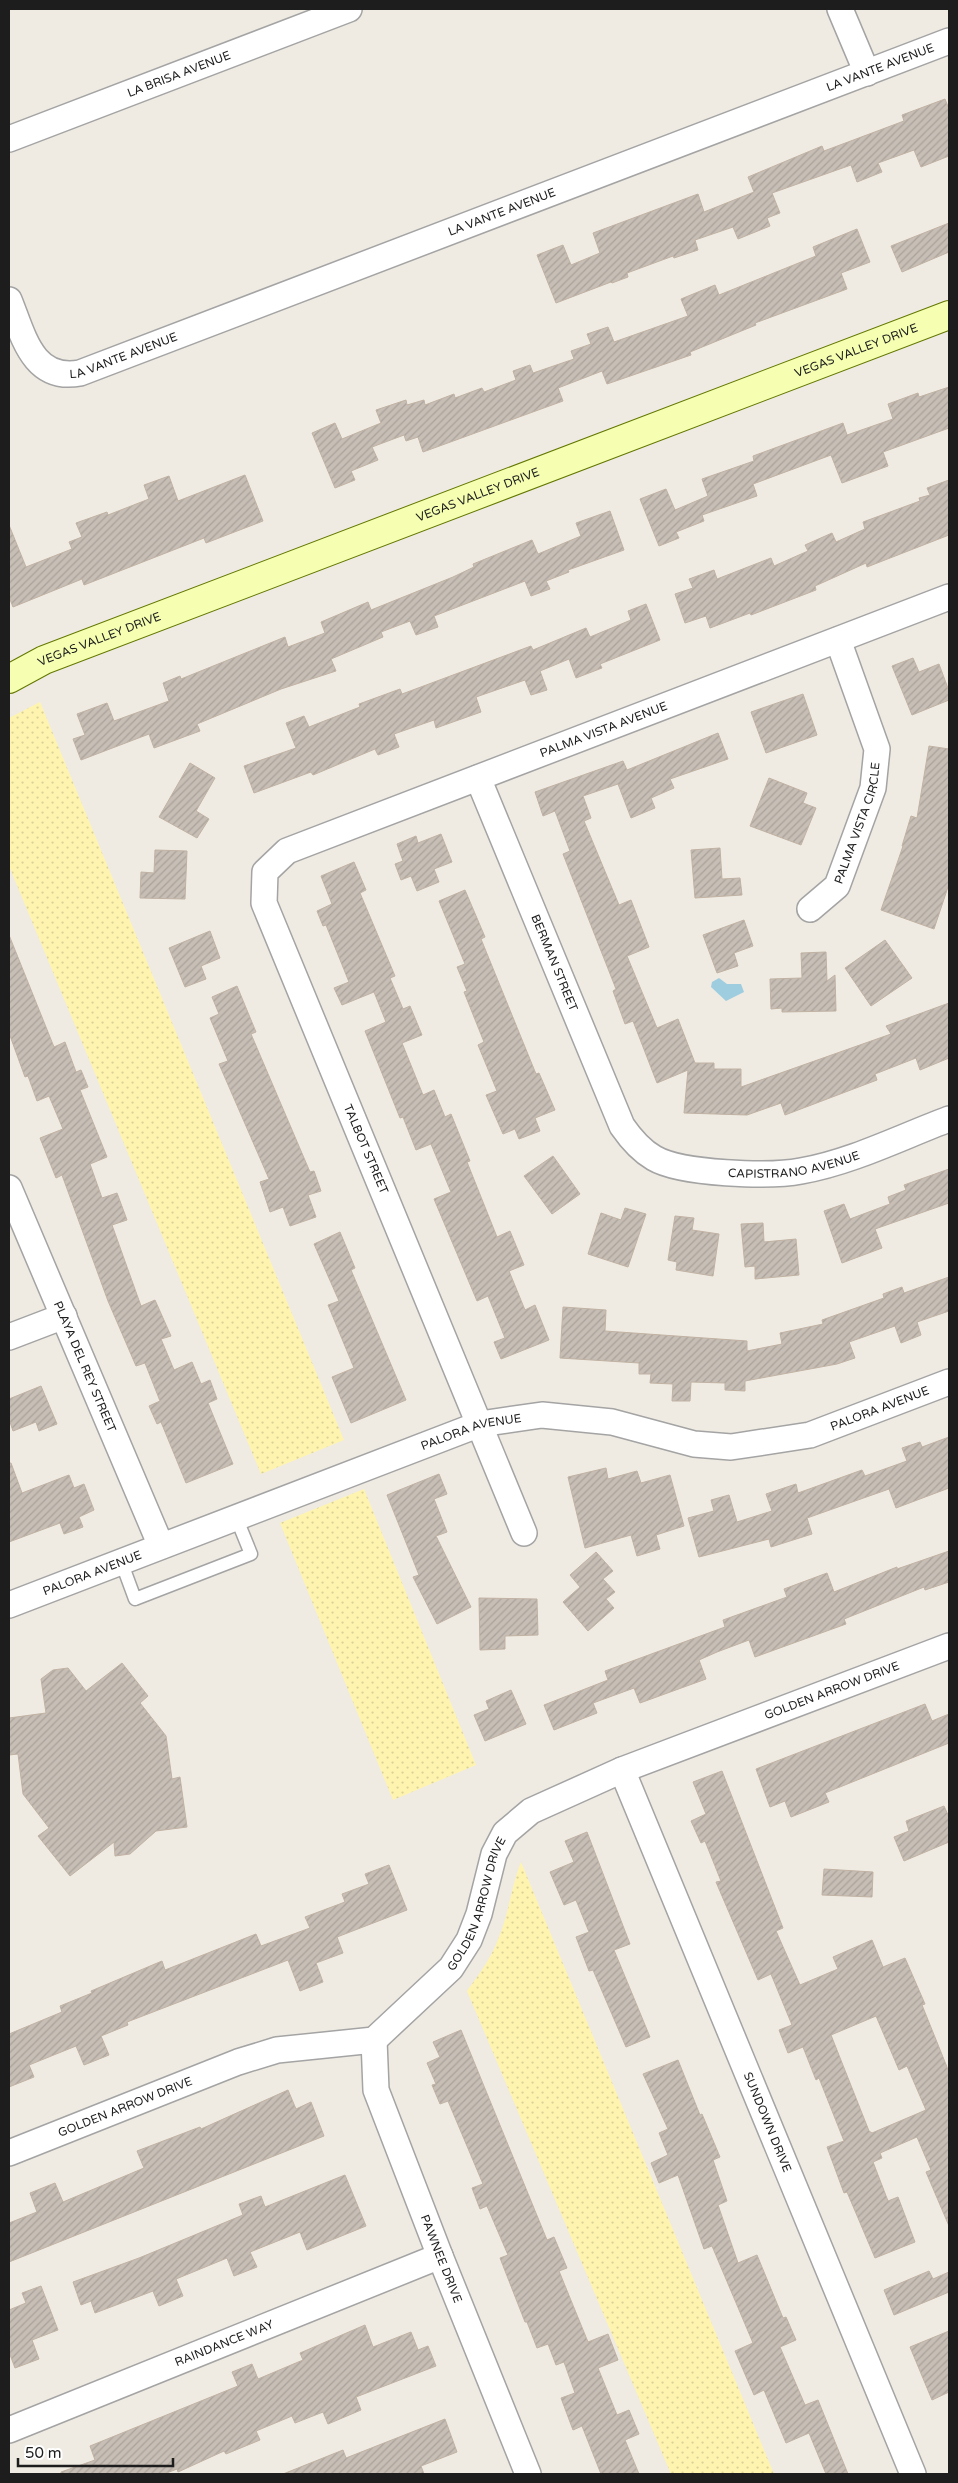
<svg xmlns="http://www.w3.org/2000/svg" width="958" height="2483" viewBox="0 0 958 2483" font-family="'Varela Round',sans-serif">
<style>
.sand{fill:url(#sand-dots)}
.water{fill:#9fcde0}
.building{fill:url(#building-hatch);stroke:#c1b2a3;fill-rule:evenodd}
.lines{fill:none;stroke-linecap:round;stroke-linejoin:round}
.lane-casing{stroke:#a4a4a4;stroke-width:15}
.street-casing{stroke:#a4a4a4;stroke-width:28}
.secondary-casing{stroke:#637700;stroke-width:30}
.lane{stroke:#fff;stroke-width:12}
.street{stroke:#fff;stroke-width:25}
.secondary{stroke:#f5feb1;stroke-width:28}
.labels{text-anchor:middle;stroke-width:5;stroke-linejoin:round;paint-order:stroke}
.street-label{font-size:12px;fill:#1d1d1d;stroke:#fff}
</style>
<defs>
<pattern id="sand-dots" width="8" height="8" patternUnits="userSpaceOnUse" patternTransform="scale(1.25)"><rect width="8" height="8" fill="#fff4af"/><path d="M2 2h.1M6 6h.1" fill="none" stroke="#dad196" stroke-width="1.8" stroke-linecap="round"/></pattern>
<pattern id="building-hatch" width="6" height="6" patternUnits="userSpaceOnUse" patternTransform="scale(1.25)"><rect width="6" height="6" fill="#c7beb5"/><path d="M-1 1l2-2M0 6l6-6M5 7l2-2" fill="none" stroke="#aaa39b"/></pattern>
</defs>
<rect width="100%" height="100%" fill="#efebe2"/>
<g class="sand">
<path d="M40,702L344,1440L261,1474L9,866V718Z"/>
<path d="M364,1489L476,1765L393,1800L280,1523Z"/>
<path d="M521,1862L774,2474H671L467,1991C480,1973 492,1957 499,1937C509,1913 511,1887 521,1862Z"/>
</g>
<path class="water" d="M719,978L727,984H741L744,992L726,1001L711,987L712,982Z"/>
<g class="building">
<path d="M945,99L949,109V156L921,167L914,150L878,163L882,172L857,182L851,165L772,193L780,213L767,218L770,226L738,239L733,227L695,240L698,250L674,258L673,256L627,273L628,277L612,283L611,282L556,303L537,255L563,245L571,265L600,253L593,233L698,194L704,212L754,192L748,177L822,146L824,151L904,121L902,115Z"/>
<path d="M949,223V252L902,272L891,246Z"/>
<path d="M857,229L870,262L841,273L847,289L755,323L756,325L690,352L691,355L607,384L602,371L558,388L563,401L423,452L418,437L406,441L404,435L372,447L378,460L351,471L355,480L335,488L312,433L335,423L342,439L381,423L376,410L406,400L407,405L424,400L425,405L454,394L455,398L482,388L484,392L516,380L513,371L530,365L533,373L574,359L571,351L591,344L587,334L608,327L614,342L688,316L681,299L715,285L719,295L816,256L813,247Z"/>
<path d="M949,387V428L883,452L888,466L842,483L831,455L753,484L757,496L702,515L704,521L676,532L679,538L659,546L640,499L666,489L675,510L708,496L702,479L754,461L753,456L843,423L847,435L893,419L888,404L918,393L919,397Z"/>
<path d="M245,475L263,521L206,543L204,538L84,585L82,579L13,607L9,597V525L26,567L72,549L69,542L82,537L76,523L107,512L108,515L149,499L144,485L169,476L178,501Z"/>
<path d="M949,480V535L867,567L866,563L815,586L816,590L751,615L750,613L710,628L706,616L685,623L675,594L693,588L689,579L714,570L717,579L771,558L774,566L808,551L805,545L832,533L836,542L865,529L863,522L920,501L919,498L930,495L927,488Z"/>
<path d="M610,511L624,550L568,570L569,572L546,581L550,589L531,596L525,581L434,616L438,627L416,635L410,621L381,632L383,637L331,659L336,671L281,689L197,724L200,731L154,748L149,734L81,760L73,739L85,735L77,714L107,703L114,721L169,701L163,683L180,676L181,679L285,637L288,647L325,633L321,622L368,602L371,610L453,577L474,567L473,564L532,540L538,554L581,536L576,523Z"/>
<path d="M646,604L660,640L600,664L602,668L576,678L569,659L540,671L547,690L531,695L525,680L476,697L481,712L436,728L434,720L394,734L399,747L378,755L375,749L313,775L311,772L254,793L244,766L296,748L286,723L304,716L309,727L360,707L359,704L400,689L402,694L531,646L533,650L586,628L590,637L631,620L628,611Z"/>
<path d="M913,658L919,672L939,664L949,691V700L912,715L892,666Z"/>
<path d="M803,694L817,735L766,753L751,712Z"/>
<path d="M718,733L728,759L670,779L674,788L651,798L655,808L631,818L618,784L583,796L591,818L584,821L619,905L631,900L649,947L627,956L657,1028L678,1019L695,1063H714V1069H741V1087L891,1034L886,1026L949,1003V1058L920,1070L916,1058L875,1074L877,1080L785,1115L781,1103L747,1115L684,1113L688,1070L657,1083L633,1021L625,1024L613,991L616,989L563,854L570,851L555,811L543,816L535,792L623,761L627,770Z"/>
<path d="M929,746L949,749V884L934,929L881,910L903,846H902L911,816L917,818Z"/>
<path d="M190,763L215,778L196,811L209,819L197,838L159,817Z"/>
<path d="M769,778L807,793L803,803L816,808L801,845L750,826Z"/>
<path d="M441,834L452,862L434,869L439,882L417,891L411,876L401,880L395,864L403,861L397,844L416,836L418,843Z"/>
<path d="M720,848L722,879L740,878L742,895L695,898L691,850Z"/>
<path d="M155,850L187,851L185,899L140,898L141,872L154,873Z"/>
<path d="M354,862L366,890L360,893L395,976L390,978L403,1009L410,1006L422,1035L402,1043L423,1095L434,1090L445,1117L451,1114L470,1161L467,1162L497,1237L510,1231L524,1265L509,1271L525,1310L535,1305L549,1340L501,1359L494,1342L505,1338L488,1296L477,1301L434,1199L451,1192L431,1144L416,1150L403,1117L400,1118L365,1031L386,1022L374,992L342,1005L334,988L349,982L326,925L323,926L317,911L332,904L321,876Z"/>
<path d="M465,890L485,937L481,939L536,1074L539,1073L555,1110L535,1118L540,1131L519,1139L515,1129L503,1134L486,1095L497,1091L478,1045L484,1042L464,992L467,991L457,967L465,964L439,901Z"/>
<path d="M744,920L753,946L734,953L738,966L717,973L703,935Z"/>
<path d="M210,931L220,958L201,966L206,979L185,987L169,948Z"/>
<path d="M9,935L54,1047L65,1042L76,1072L81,1070L88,1087L80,1090L107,1157L90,1164L102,1198L117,1193L127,1220L112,1225L141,1306L155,1300L171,1336L161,1339L174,1370L192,1362L201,1384L210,1380L217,1399L208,1403L233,1464L186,1483L161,1422L157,1424L149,1406L160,1401L145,1363L136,1366L108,1301L62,1175L56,1178L40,1138L63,1129L49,1096L37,1101L28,1076L25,1077L9,1033Z"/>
<path d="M885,940L912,978L871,1006L845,968Z"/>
<path d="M826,952L827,981L835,975L836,1011L782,1012V1008L771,1009L770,979L802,978L801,953Z"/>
<path d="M237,986L256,1032L251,1034L310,1172L314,1171L321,1191L308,1195L316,1217L290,1226L283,1207L270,1212L260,1182L269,1179L219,1064L228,1061L210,1018L219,1014L212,997Z"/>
<path d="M553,1156L580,1194L552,1214L524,1176Z"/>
<path d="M949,1169V1203L875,1229L882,1248L842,1263L824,1211L844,1204L850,1219L890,1204L888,1197L906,1190L904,1185Z"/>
<path d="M625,1208L646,1214L628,1267L588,1254L601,1213L621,1220Z"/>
<path d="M675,1216L694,1218L692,1230L719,1234L713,1276L676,1270L677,1262L668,1260Z"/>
<path d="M763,1223L764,1242L796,1239L799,1275L755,1279V1266L745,1267L741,1224Z"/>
<path d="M340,1232L355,1268L351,1270L406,1400L351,1423L332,1377L354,1368L328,1305L339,1301L314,1244Z"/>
<path d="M949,1277V1311L917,1322L921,1335L901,1343L895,1326L849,1342L855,1358L837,1364L745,1381V1391L725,1390V1383L691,1382L690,1401H672L673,1384L650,1383L651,1374H639V1363L560,1358L563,1307L606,1310L605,1331L747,1341V1351L782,1344L780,1333L823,1324L822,1320L884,1298L883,1294L902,1287L904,1293Z"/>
<path d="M41,1386L57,1424L39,1431L36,1422L13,1431L9,1419V1399Z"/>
<path d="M949,1437V1488L896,1508L889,1489L807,1518L812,1534L771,1547L769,1539L699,1557L688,1518L714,1511L711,1500L729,1495L737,1522L772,1511L766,1494L796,1484L798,1493L862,1470L865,1476L907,1461L902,1448L920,1442L922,1447Z"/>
<path d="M9,1463H11L22,1493L69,1475L74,1488L84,1484L94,1510L79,1517L83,1527L64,1534L60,1523L9,1542Z"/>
<path d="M606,1468L608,1479L637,1471L641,1483L670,1475L684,1526L656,1535L660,1549L637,1556L631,1535L585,1548L568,1477Z"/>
<path d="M439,1474L447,1494L434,1499L447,1532L436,1536L471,1607L437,1624L413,1577L419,1575L387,1495Z"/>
<path d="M949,1551V1582L925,1590L924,1587L844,1619L846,1624L755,1657L749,1640L717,1652L699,1660L706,1679L640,1703L634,1688L593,1703L597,1713L554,1730L544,1705L608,1680L605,1671L725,1627L723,1620L787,1597L784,1589L827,1573L834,1592L897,1567V1569Z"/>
<path d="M596,1552L613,1571L603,1579L615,1592L606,1599L614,1608L588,1631L563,1602L580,1587L570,1575Z"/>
<path d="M479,1598L537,1599L538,1635L505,1636V1649L480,1650Z"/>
<path d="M122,1663L148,1696L140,1703L166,1736L172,1779L180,1777L187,1827L156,1831L130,1854L115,1856L114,1842L70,1876L38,1836L49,1828L23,1794L18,1754L9,1755V1718L46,1713L41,1679L53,1670L68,1668L86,1691Z"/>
<path d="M511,1690L526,1724L485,1741L474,1715L489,1709L486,1701Z"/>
<path d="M925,1704L932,1721L949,1714V1743L825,1793L829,1802L791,1817L785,1801L770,1807L756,1769Z"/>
<path d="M722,1771L783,1928L776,1931L800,1985L838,1969L833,1957L872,1940L883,1967L905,1958L925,2004L922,2005L949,2072V2226L926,2172L931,2170L917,2137L880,2153L882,2158L873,2162L888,2201L898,2197L915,2242L875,2258L847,2192L844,2193L827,2147L844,2141L819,2078L816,2080L803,2047L788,2053L779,2030L792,2025L771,1974L758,1980L716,1882L721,1881L705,1841L701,1843L691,1821L706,1814L693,1782ZM876,2016L899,2070L907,2066L926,2110L872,2133L869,2131L831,2035Z"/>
<path d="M944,1806L949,1817V1842L904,1861L894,1837L909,1831L906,1821Z"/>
<path d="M587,1832L630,1944L614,1950L650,2037L626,2047L593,1970L589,1971L576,1937L589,1932L576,1900L564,1905L550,1872L574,1862L565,1841Z"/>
<path d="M389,1865L407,1910L337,1937L343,1953L316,1963L323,1982L300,1991L288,1960L127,2022L128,2025L101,2036L109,2055L84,2065L76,2046L29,2065L34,2077L9,2087V2034L62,2012L60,2006L92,1993L91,1991L162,1961L165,1970L256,1934L261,1946L310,1928L305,1917L345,1902L342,1894L369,1884L365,1874Z"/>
<path d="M824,1869L873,1872L872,1897L822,1895Z"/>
<path d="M461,2030L547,2240L554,2237L567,2268L559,2271L588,2342L608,2334L618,2360L598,2368L617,2415L629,2410L639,2434L625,2440L639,2474H601L582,2426L573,2430L561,2398L575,2393L564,2362L556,2365L548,2344L537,2348L527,2322H525L500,2258L508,2255L487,2206L480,2209L472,2188L483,2184L448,2101L440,2104L432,2085L436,2084L427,2063L440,2057L433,2042Z"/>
<path d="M678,2060L700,2115L702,2114L720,2157L713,2160L727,2201L718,2205L738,2263L757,2255L783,2318L786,2317L796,2340L780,2347L805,2405L818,2400L848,2474H826L809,2433L786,2443L764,2390L754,2395L735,2351L753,2343L712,2246L704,2249L678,2175L659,2183L651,2163L668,2155L659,2133L668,2129L643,2074Z"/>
<path d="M288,2090L296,2109L311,2102L324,2136L9,2262V2223L37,2212L30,2193L55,2183L63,2202L144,2168L137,2151L200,2127L201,2129Z"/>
<path d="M345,2175L366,2226L307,2250L300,2232L250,2252L257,2267L234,2276L227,2258L176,2279L183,2296L159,2306L153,2291L95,2313L91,2301L81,2305L73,2282L139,2258L243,2215L239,2204L261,2196L265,2207Z"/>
<path d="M929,2271L933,2279L949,2272V2292L894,2315L884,2290Z"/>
<path d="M41,2286L58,2330L32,2340L39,2359L15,2368L9,2352V2310L26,2303L22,2293Z"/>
<path d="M365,2325L373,2347L411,2332L418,2350L428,2346L436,2366L356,2397L361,2410L328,2424L323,2412L295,2423L292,2416L256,2431L260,2440L226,2454L224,2451L178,2472L177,2469L164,2474H61V2472L95,2460L90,2446L238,2386L232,2372L252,2364L258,2379L303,2360L300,2353Z"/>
<path d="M949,2331V2392L932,2400L910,2347Z"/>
<path d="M445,2419L457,2452L421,2466L424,2474H283L343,2450L346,2458Z"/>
</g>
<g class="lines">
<defs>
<path id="lane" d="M121,1561L135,1599L251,1554L236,1517"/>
<g id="street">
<path d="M840,9L867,73"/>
<path id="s1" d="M9,139L349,9"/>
<path id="s2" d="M9,300C23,334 32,382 80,373L949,41"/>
<path id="s3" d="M478,778L622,1126C631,1139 640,1150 654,1158C681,1174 770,1177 801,1171C852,1162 901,1137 949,1119"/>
<path id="s4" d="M810,909L837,886L873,788L877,749L838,640"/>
<path id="s5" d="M9,1188L161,1546"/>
<path d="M9,1337L64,1316"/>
<path id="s6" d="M524,1533L264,903L265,872L287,851L949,597"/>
<path id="s7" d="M9,1605L480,1424L542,1415L612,1422L694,1444L731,1447L810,1435L949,1382"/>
<path id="s8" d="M622,1770L913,2474"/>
<path id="s9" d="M374,2040L376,2090L440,2256L528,2474"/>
<path id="s10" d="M9,2153L238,2062L277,2050L374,2040L451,1968L469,1940L479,1914L494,1854L505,1833L531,1811L622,1770L949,1646"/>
<path id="s11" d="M9,2430L440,2256"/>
</g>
<g id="secondary">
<path id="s12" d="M9,679L44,660L949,315"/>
</g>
</defs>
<use href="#lane" class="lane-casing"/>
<use href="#street" class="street-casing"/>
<use href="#secondary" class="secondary-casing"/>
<use href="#lane" class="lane"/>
<use href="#street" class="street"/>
<use href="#secondary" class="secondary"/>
</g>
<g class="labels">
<g class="street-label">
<text dy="4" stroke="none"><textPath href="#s2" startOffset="970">LA VANTE AVENUE</textPath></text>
<text dy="4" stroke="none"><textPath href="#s1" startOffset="182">LA BRISA AVENUE</textPath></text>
<text dy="4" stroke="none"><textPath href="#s2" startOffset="565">LA VANTE AVENUE</textPath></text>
<text dy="4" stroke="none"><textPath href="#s12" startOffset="909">VEGAS VALLEY DRIVE</textPath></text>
<text dy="4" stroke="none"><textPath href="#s2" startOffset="160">LA VANTE AVENUE</textPath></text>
<text dy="4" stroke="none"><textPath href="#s12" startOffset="504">VEGAS VALLEY DRIVE</textPath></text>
<text dy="4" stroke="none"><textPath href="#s12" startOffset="99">VEGAS VALLEY DRIVE</textPath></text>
<text dy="4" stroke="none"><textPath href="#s6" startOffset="1082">PALMA VISTA AVENUE</textPath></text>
<text dy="4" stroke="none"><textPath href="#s4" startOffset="102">PALMA VISTA CIRCLE</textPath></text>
<text dy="4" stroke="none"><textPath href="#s3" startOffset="200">BERMAN STREET</textPath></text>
<text transform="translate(366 1149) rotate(67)" y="4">TALBOT STREET</text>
<text dy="4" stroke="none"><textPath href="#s3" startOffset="565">CAPISTRANO AVENUE</textPath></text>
<text dy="4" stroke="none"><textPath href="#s5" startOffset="194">PLAYA DEL REY STREET</textPath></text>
<text dy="4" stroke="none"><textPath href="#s7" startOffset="914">PALORA AVENUE</textPath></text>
<text dy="4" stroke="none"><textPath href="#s7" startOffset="494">PALORA AVENUE</textPath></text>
<text dy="4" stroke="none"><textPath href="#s7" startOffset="89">PALORA AVENUE</textPath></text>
<text dy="4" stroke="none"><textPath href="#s10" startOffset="995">GOLDEN ARROW DRIVE</textPath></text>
<text dy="4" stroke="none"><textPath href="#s10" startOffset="560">GOLDEN ARROW DRIVE</textPath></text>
<text dy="4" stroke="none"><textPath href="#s10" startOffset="125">GOLDEN ARROW DRIVE</textPath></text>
<text dy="4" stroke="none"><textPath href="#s8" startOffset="381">SUNDOWN DRIVE</textPath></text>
<text dy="4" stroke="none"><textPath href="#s9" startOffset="231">PAWNEE DRIVE</textPath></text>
<text dy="4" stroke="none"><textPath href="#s11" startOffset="232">RAINDANCE WAY</textPath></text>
</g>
</g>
<rect width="958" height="2483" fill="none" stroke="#1d1d1d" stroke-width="20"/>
<path d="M18 2458v8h155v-8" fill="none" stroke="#1d1d1d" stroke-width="2.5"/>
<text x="25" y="2458" font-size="15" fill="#1d1d1d" stroke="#ffffff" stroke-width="4" paint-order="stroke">50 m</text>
</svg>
